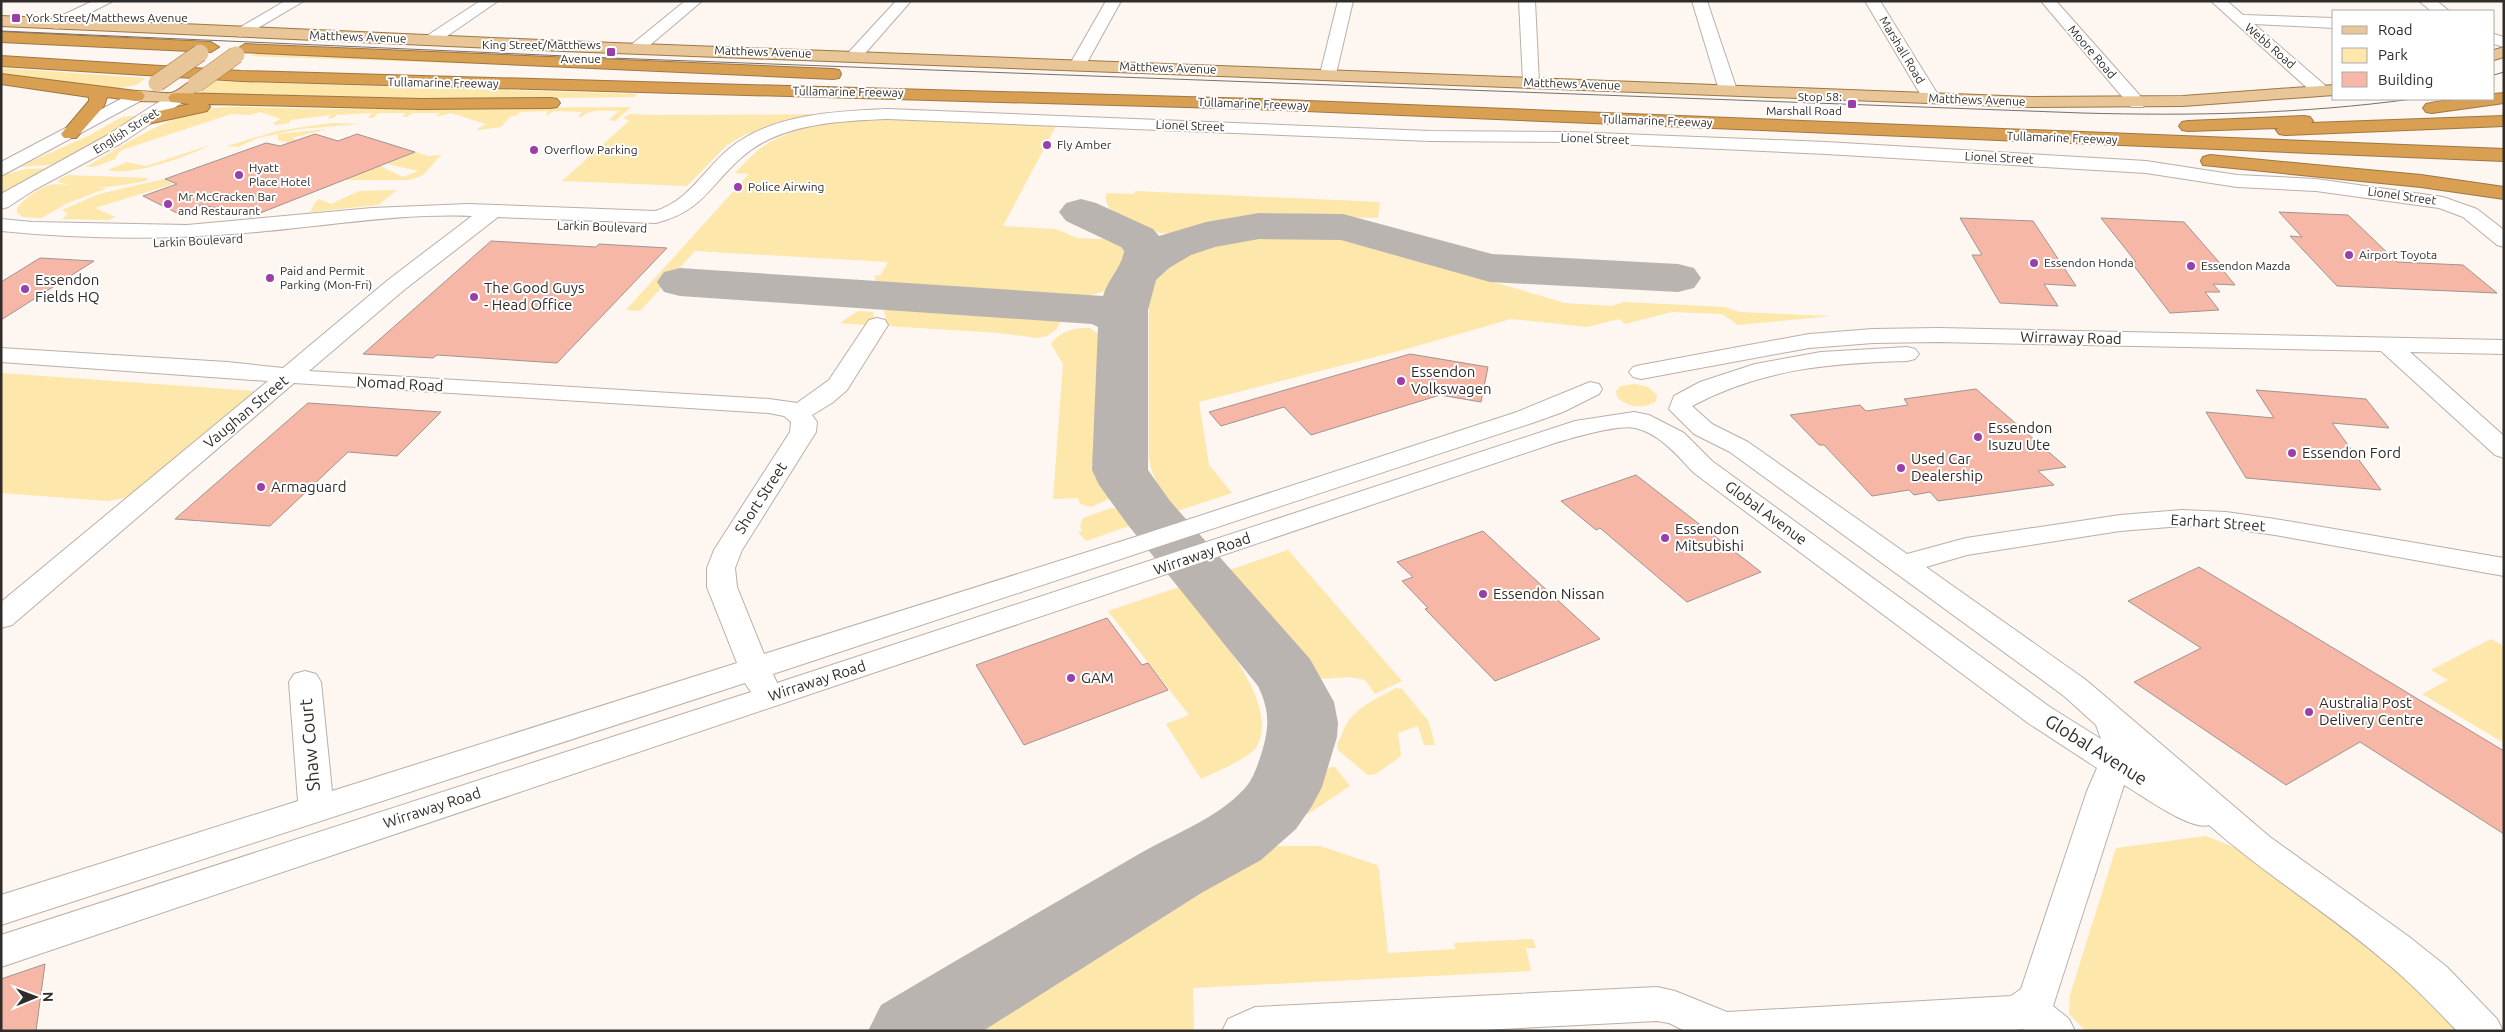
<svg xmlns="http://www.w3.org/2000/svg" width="2505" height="1032" viewBox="0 0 2505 1032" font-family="Ubuntu,sans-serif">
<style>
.green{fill:#fde7aa}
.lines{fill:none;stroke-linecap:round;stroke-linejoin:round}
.taxiway{fill:#bab4b0;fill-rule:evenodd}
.building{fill:#f6b7a6;stroke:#a19490}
.minor-casing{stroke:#bbafa8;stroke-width:2}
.major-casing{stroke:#9e7744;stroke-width:2}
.highway-casing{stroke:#9e7744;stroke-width:2}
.minor{fill:#fff;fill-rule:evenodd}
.major{fill:#e8c698;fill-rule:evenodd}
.highway{fill:#d9a053;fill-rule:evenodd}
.tram{stroke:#76716e;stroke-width:1}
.major-bridge-casing{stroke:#9e7744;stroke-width:18;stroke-linecap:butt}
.major-bridge{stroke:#e8c698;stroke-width:17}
.poi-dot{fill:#9a3faa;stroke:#fff;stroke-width:2}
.labels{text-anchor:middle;stroke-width:4;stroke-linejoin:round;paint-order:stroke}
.far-poi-label{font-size:12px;fill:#302c29;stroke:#fff;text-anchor:start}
.far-street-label{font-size:12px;fill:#302c29;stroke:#fff}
.poi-label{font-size:15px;fill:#302c29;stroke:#fff;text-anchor:start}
.street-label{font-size:15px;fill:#302c29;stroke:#fff}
.near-street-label{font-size:18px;fill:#302c29;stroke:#fff}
</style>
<rect width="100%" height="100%" fill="#fdf6f1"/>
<g class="green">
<path d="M261,53L541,66L249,56Z"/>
<path d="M1,68L146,78L136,85L114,89L1,74Z"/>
<path d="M213,81L637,94L635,97L416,100L202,93V91Z"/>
<path d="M244,107L327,109L631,107L615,121L609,120L619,111C606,111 591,108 581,117H578L582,112L554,111L546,116L548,111L520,112L516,116H511L501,127L479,130L477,129L486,124L451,113L436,117L440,113H412L407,117H402L406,113H378L373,118H368L372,113L337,115L333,118L328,119L330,115L290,120V123L276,125L273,123L281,119L260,112L250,115L231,114L125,149L119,152L115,159L94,167H86C120,147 168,116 207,109C218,107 232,107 244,107Z"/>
<path d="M630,114L654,115L840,114L746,134L727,145L687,186L562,181L629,121L623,118Z"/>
<path d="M145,115L63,164L18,167L88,136L122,117Z"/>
<path d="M871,118L1057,124L1003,226L1056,229L1077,238L1116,240L1126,255C1125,270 1116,286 1102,292C1074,302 1020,293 990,291C955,289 918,289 883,284L875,280V276H871L881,275L888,262L695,251L640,311L626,310L749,174L735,173C746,162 756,150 770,142C800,125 837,121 871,118Z"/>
<path d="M331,123L360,124L300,129L258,138L238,147L227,146L277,131Z"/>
<path d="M327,129L292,138L297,140L290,143L278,140V134Z"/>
<path d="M210,145C190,156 130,177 108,170L127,162L146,166Z"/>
<path d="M416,152L428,156L441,155L423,175L410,180H343L380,166L403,177L418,171L387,164Z"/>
<path d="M50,168L1,195V177L3,175L26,169Z"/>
<path d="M68,175L148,178L146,181C119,186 83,192 57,181Z"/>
<path d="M164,179L173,184L95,208L115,217L109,220L62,219L68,214L62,210L99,194Z"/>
<path d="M56,184L107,188L70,202L41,218L23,217L17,213V208C27,197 41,185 56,184Z"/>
<path d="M397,190L378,205L310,212L315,203L319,199L331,204L359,191Z"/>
<path d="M1135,191L1380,202L1378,218C1334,217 1289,214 1245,218C1217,221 1189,236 1162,233C1145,231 1098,214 1107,193L1134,194Z"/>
<path d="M1277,233L1332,235L1565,303L1612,306L1624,302L1725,307L1740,312L1831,316L1738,325L1722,314L1672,312L1625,324L1619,319L1587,327L1511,319L1406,349L1199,402L1209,465L1232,493L1177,511C1164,494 1152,480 1149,458V301C1149,297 1150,291 1151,286C1167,245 1240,235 1277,233Z"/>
<path d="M890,306L1058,316L1061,320L1057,329L1047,336L1038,338L999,333L887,326L884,310Z"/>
<path d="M858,311L873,312L875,319H869L865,325L840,323Z"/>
<path d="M1084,328H1090L1099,335L1108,349L1102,469L1111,498L1091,507L1080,504L1078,498L1053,499L1063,364L1051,344C1057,334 1072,328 1084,328Z"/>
<path d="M1,373L255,391L130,497L108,501L1,493Z"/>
<path d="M1635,384L1648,387L1657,395L1656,401C1644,410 1627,407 1617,397L1616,391L1621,386Z"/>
<path d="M1111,508L1119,509L1132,525L1086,541L1078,532L1082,531L1080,526L1083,518Z"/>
<path d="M1288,550L1402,681L1375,694L1365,680L1350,677L1319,679L1307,661L1229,570Z"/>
<path d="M1179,587C1206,619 1282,701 1257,746C1249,759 1215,772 1201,779L1166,724L1189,715L1108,611Z"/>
<path d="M2491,639L2504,646V743L2422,694L2448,680L2431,670Z"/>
<path d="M1396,688L1402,689L1429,722L1435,745H1424L1418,726L1398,733L1401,756L1376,774L1368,775L1339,751C1334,744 1340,741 1342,734C1351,709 1374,700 1396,688Z"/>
<path d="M1330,767H1335L1350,786L1308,814H1303L1321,777Z"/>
<path d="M2206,836L2248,853L2406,969L2465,1031H2086L2069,1014L2070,995L2116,848Z"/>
<path d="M1275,846H1320L1377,865L1379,870L1388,953L1455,949L1454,943L1533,939L1536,948H1526L1531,971L1193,988L1194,1031H983Z"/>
</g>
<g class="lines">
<path class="taxiway" d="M1081,199L1096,203L1153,229L1159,236L1206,222L1259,213L1343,214L1492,254L1678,264L1694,268L1701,278L1694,288L1678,292L1490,282L1341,240L1259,239L1215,247L1191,255L1169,268L1156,280L1148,310V470L1170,501L1310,659L1334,702L1338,723L1337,737L1322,787L1312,806L1296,829L1261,860L1203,892L983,1031H868L881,1005C967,954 1053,904 1139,854C1175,833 1217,819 1245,788C1253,779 1256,769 1260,758C1269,730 1271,713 1258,686L1128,525L1099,485L1092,470L1098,327L1092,324L680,296L664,292L657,282L664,272L680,268L1103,296C1108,279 1122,267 1124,251L1121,247L1066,221L1059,212L1066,203Z"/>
</g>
<g class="building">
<path d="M315,134L338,141L357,134L415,152L250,217L221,206L217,208L201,205L181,215L143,196L177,184L165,179L266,143L280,146Z"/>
<path d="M2279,212L2348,215L2397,262L2463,265L2497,293L2337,286L2290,236L2302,237Z"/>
<path d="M1960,218L2033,221L2076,286L2044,284L2058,306L2000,303L1972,255H1982Z"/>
<path d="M2101,218L2184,222L2225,269H2222L2235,285L2213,284L2220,292H2205L2219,310L2170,313L2131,262H2136Z"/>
<path d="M491,241L596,247L599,244L667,248L557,363L437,355L433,358L363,354Z"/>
<path d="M40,258L94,261L1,320V282Z"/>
<path d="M1410,354L1488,367L1481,402L1440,395L1311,435L1284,407L1221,426L1209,412Z"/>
<path d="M1976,389L2066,467L2038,471L2054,485L1938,501L1930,492L1914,495L1909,490L1872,496L1824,445H1819L1790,415L1860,405L1866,411L1908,405L1904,399Z"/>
<path d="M2256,390L2366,399L2389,428L2332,423L2381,490L2246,478L2206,412L2274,418Z"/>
<path d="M308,403L441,412L397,456L348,452L270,526L175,519Z"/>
<path d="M1636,475L1761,572L1687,602L1600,528L1596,530L1561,501Z"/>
<path d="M1483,531L1526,571L1600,639L1495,681L1425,609L1428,608L1402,581L1413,577L1397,562Z"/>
<path d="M2199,567L2504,751V834L2360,742L2286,785L2134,682L2201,648L2128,601Z"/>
<path d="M1107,618L1142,665L1148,663L1168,690L1024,745L976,665Z"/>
<path d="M45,964L36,1031H1V979Z"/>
</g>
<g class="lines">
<defs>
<g id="minor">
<path d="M93,1H113L62,27L56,29L48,24L50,21Z"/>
<path d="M285,1H304L246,35L240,37L232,32Z"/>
<path d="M480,1H498L437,43H425L423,40L425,37Z"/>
<path d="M685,1H702L643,51H631L629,48L631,45Z"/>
<path d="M896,1H911L861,58H849L847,55L849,52Z"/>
<path d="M1106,1H1121L1084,68H1072L1070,64Z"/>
<path d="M1338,1H1353L1336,74L1334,78H1322L1320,74Z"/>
<path d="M1519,1H1535L1539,82L1537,86H1525L1523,82Z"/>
<path d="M1692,1H1707L1737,90L1734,94H1722L1719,90Z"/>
<path d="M1865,1H1880L1940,98L1937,102H1925Z"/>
<path d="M2041,1H2056L2143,99L2146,103L2143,107H2131Z"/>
<path d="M2211,1H2227L2243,15L2334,18V28L2254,24L2327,87L2330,91L2327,95H2315Z"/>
<path d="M2419,1H2437L2449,11H2431Z"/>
<path d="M2494,34L2504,37V47L2494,44Z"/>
<path d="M136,91L142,92L145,96L142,100L1,176V162Z"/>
<path d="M177,93L183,94L186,98L183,102L120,144L34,190L8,207L1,209V194L106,136L171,94Z"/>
<path d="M888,109L1430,131L1571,132L1826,142L2146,161L2237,175L2316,179L2443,197L2477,209L2504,230V247L2497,245L2463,217L2439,208L2316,191L2237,187L2146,173L1826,154L1571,142L1430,141L888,119C840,121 780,123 742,157C709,186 703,211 656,223L498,217L404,290L309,371L769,399L797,403L829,380L869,320L877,318L885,320L888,325L847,390L832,403L812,415L817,422L816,432L742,550L735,568L737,587L764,654L1135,537L1517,412L1590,382L1599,384L1602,389L1599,394L1563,412L1535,422L773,674L777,683L1575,421L1634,412L1649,415L1684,433L1712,461L2050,707L2101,739L2096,725L2064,696L1730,452L1694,434L1669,409L1674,396L1700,382L1755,364L1821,352L1907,347L1915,349L1919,354L1915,359L1907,361C1829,363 1762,369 1692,406L1712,424L1748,442L1907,554L1966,538L2120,515L2182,510L2226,512L2275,519L2504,558V576L2275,535L2226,528L2182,526L2120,531L1967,555L1926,567L2086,680L2270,837L2408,936L2447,967L2497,1019L2503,1031H2457C2433,1006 2410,982 2383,960C2327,912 2264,874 2209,825C2190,831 2142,795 2124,785L2053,1006L2069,1019L2075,1031H2025L2023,1029L2008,1031H1685L1669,1023L1657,1021L1463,1031H1222L1228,1019L1255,1007L1657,987L1675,991L1727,1012L2011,996L2021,989L2087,791L2097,768L2028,723L1694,473C1678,456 1659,433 1635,428C1619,424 1572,438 1555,443L1,967V935L751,692L745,683L1,925V895L298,801L289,682L294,674L305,671L316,674L321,682L332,791L737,663L707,587V568L714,550L790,432L791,422L784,416L769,413L294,383L12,625L1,628V602L268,381L1,362V348L227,362L283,368L388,280L472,216C396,213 320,227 245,233C164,240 81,239 1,231V219L32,222L187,225L372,208L468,204L655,211C689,201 704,169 730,148C772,114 836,111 888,109Z"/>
<path d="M1938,328L2504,340V354L2410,352L2504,436V458L2495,455L2381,351L1938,342L1873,343L1809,348L1641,379L1633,377L1629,372L1633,367L1641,365L1809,334L1873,329Z"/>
</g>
<g id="major">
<path d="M1,16L563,41L2031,97L2183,96L2334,85V95L2183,106L2031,107L563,51L1,26Z"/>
<path d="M2504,47V57L2494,60V50Z"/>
<path d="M196,79L202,80L205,84L183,102L136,101L130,100L127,96L130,92C144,89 157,94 171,93C180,91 187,81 196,79Z"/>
</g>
<g id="highway">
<path d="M1,32L211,42L219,47L211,52L1,42Z"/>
<path d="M245,44L833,69L839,70L841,74L839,78L833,79L239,52L237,49Z"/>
<path d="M1,56L241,71L1257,99L2504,149V161L1257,109L241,81L1,66Z"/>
<path d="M1,74L136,91L142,92L145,96L142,100L136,101L107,97L104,106L76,138H64L61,134L89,101V97L1,84Z"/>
<path d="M177,93L422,99L551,98L557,99L560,103L557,107L551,108L422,109L208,104L210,107L207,111L148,124L142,123L139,119L142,115L190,104L171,102L168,98L171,94Z"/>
<path d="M2504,93V103L2432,113L2426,112L2423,108L2426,104C2448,99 2471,99 2494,99V94Z"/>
<path d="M2304,116L2310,117L2313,121L2311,123L2504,116V126L2285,135L2279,134L2276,130L2278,128L2188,131L2182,130L2179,126L2182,122L2188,121Z"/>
<path d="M2210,155L2421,175L2504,187V199L2421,187L2203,165L2201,161L2203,157Z"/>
</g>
</defs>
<use href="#minor" class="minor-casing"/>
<use href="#major" class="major-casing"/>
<use href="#highway" class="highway-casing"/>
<use href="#minor" class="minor"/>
<use href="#major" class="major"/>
<use href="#highway" class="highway"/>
<g class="tram">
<path d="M1,31L611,58L2082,113C2193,116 2302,114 2412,99"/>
<path d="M2494,75L2504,72"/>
</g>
<defs>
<g id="major-bridge">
<path d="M157,83L200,53"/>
<path d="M196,84L236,55"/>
</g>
</defs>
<use href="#major-bridge" class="major-bridge-casing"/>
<use href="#major-bridge" class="major-bridge"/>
</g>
<g class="poi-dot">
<rect x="11" y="13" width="10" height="10" rx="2.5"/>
<rect x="606" y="47" width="10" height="10" rx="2.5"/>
<rect x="1847" y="99" width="10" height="10" rx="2.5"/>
<circle cx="1047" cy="145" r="5"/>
<circle cx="534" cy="150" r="5"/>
<circle cx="239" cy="175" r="5"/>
<circle cx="738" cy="187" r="5"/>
<circle cx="168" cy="204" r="5"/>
<circle cx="2349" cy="255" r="5"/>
<circle cx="2034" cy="263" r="5"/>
<circle cx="2191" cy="266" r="5"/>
<circle cx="270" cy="278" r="5"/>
<circle cx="25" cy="289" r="5"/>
<circle cx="474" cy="297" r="5"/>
<circle cx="1401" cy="381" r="5"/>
<circle cx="1978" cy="437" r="5"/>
<circle cx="2292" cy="453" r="5"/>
<circle cx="1901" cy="468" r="5"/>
<circle cx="261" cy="487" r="5"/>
<circle cx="1665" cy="538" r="5"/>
<circle cx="1483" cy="594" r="5"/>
<circle cx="1071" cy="678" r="5"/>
<circle cx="2309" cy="712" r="5"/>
</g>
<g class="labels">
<g class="far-poi-label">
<text x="26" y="22">York Street/Matthews Avenue</text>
<text x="601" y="49" text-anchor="end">King Street/Matthews<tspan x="601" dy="14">Avenue</tspan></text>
<text x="1842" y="101" text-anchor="end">Stop 58:<tspan x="1842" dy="14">Marshall Road</tspan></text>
<text x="1057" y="149">Fly Amber</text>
<text x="544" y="154">Overflow Parking</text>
<text x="249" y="172">Hyatt<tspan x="249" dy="14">Place Hotel</tspan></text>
<text x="748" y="191">Police Airwing</text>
<text x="178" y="201">Mr McCracken Bar<tspan x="178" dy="14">and Restaurant</tspan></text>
<text x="2359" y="259">Airport Toyota</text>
<text x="2044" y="267">Essendon Honda</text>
<text x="2201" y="270">Essendon Mazda</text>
<text x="280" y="275">Paid and Permit<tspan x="280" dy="14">Parking (Mon-Fri)</tspan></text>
</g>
<g class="far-street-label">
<text transform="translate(358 37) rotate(2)" y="4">Matthews Avenue</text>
<text transform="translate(2270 46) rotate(41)" y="4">Webb Road</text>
<text transform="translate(1902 50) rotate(59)" y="4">Marshall Road</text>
<text transform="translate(763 52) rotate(2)" y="4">Matthews Avenue</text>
<text transform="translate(2092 52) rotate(49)" y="4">Moore Road</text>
<text transform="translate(1168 68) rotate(2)" y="4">Matthews Avenue</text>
<text transform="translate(443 83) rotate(1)" y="4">Tullamarine Freeway</text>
<text transform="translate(1572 84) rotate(2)" y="4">Matthews Avenue</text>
<text transform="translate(848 92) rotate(1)" y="4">Tullamarine Freeway</text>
<text transform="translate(1977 100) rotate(2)" y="4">Matthews Avenue</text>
<text transform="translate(1253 104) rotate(2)" y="4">Tullamarine Freeway</text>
<text transform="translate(1657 121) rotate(2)" y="4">Tullamarine Freeway</text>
<text transform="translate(1190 126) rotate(2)" y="4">Lionel Street</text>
<text transform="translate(126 131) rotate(-32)" y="4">English Street</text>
<text transform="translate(2062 138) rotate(2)" y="4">Tullamarine Freeway</text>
<text transform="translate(1595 139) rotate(2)" y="4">Lionel Street</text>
<text transform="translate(1999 158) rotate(3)" y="4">Lionel Street</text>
<text transform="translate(2402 196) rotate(8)" y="4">Lionel Street</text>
<text transform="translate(602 227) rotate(2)" y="4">Larkin Boulevard</text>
<text transform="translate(198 241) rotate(-3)" y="4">Larkin Boulevard</text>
</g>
<g class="poi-label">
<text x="35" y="285">Essendon<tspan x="35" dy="17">Fields HQ</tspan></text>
<text x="484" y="293">The Good Guys<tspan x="484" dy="17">- Head Office</tspan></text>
<text x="1411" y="377">Essendon<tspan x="1411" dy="17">Volkswagen</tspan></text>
<text x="1988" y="433">Essendon<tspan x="1988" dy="17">Isuzu Ute</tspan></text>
<text x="2302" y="458">Essendon Ford</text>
<text x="1911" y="464">Used Car<tspan x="1911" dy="17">Dealership</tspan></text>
<text x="271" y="492">Armaguard</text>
<text x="1675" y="534">Essendon<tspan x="1675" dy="17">Mitsubishi</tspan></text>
<text x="1493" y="599">Essendon Nissan</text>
<text x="1081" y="683">GAM</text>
<text x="2319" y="708">Australia Post<tspan x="2319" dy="17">Delivery Centre</tspan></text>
</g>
<g class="street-label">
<text transform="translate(2071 338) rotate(1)" y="5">Wirraway Road</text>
<text transform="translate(400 384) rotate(3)" y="5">Nomad Road</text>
<text transform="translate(246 412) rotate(-40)" y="5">Vaughan Street</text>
<text transform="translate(761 498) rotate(-57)" y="5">Short Street</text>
<text transform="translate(1766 513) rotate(36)" y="5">Global Avenue</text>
<text transform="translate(2218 523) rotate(4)" y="5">Earhart Street</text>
<text transform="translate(1202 554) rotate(-19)" y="5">Wirraway Road</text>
<text transform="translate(817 681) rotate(-18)" y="5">Wirraway Road</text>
<text transform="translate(432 808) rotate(-18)" y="5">Wirraway Road</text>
</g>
<g class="near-street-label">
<text transform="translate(310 745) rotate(-95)" y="6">Shaw Court</text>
<text transform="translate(2096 750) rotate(32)" y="6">Global Avenue</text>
</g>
</g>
<rect width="2505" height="1032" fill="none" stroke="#302c29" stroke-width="5"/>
<rect x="2332" y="10" width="162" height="90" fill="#ffffff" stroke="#acaba9"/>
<rect x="2342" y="26" width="25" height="8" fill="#e8c698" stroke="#acaba9"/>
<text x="2378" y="35" font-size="15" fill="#302c29">Road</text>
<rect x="2342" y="48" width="25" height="15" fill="#fde7aa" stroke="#acaba9"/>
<text x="2378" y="60" font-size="15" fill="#302c29">Park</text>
<rect x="2342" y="72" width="25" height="15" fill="#f6b7a6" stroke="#acaba9"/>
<text x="2378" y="85" font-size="15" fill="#302c29">Building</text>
<g transform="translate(35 997) rotate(89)" stroke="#ffffff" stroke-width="4" paint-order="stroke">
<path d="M0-4L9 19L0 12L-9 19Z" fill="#302c29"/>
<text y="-8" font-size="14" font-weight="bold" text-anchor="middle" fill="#302c29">N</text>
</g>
</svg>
